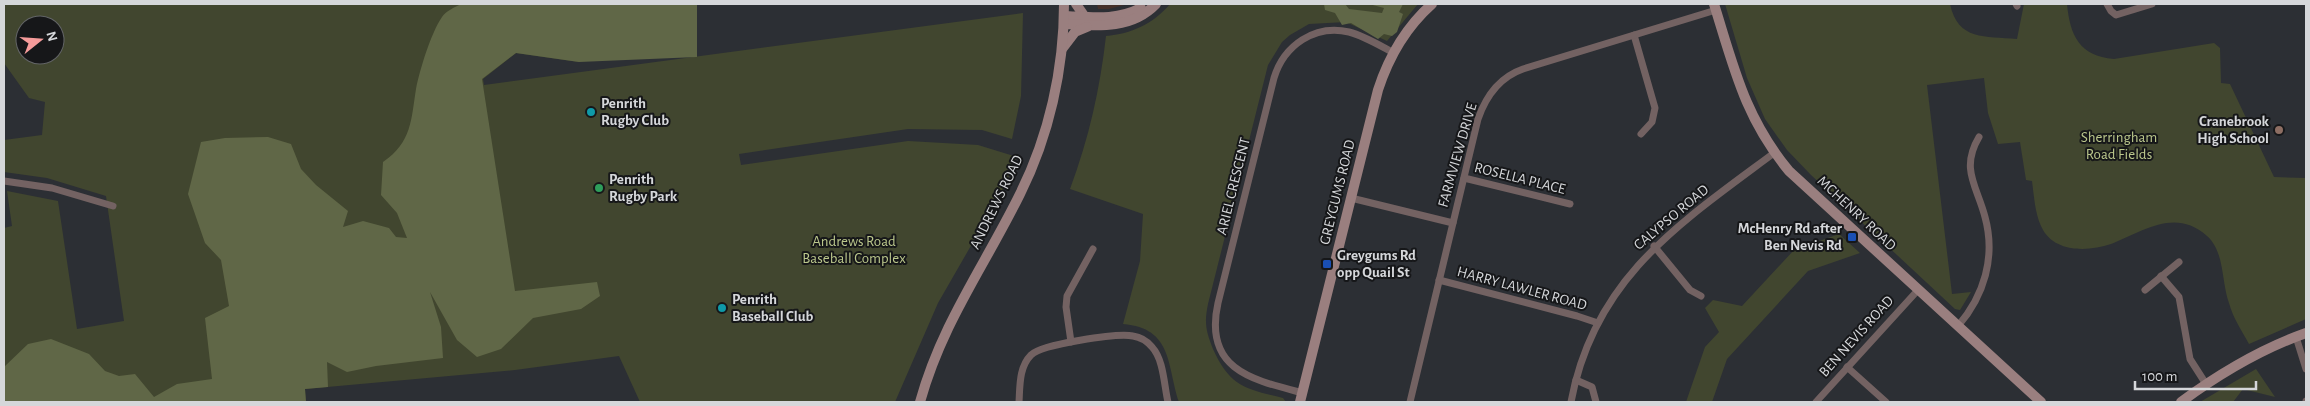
<svg xmlns="http://www.w3.org/2000/svg" width="2310" height="406" viewBox="0 0 2310 406" font-family="'Alegreya Sans',sans-serif">
<style>
.commercial{fill:#44312a}
.green{fill:#41462f;fill-rule:evenodd}
.forest{fill:#606747}
.lines{fill:none;stroke-linecap:round;stroke-linejoin:round}
.street{stroke:#736262;stroke-width:7}
.secondary{stroke:#9a7f7f;stroke-width:10}
.culture-dot{fill:#0f9aa8;stroke:#161719;stroke-width:2}
.education-dot{fill:#8d6e63;stroke:#161719;stroke-width:2}
.leisure-dot{fill:#2e9e5b;stroke:#161719;stroke-width:2}
.transit-dot{fill:#1a4fb4;stroke:#161719;stroke-width:2}
.labels{text-anchor:middle;stroke-width:4;stroke-linejoin:round;paint-order:stroke}
.poi-label{font-size:15px;font-weight:bold;fill:#d5d7da;stroke:#161719;text-anchor:start}
.park-label{font-size:15px;fill:#bbc78c;stroke:#161719}
.street-label{font-size:15px;fill:#d5d7da;stroke:#161719}
</style>
<rect width="100%" height="100%" fill="#2c2f34"/>
<path class="commercial" d="M1097,4H1128L1109,9H1098Z"/>
<g class="green">
<path d="M4,4H665L579,62L516,53L483,79L484,85L1023,13L1021,96L1012,139L982,130L908,129L739,154L741,165L908,141L978,145L1017,157L1003,190L938,303L895,402H640L619,356L515,370L305,389L306,402H4V228L12,226L7,191L58,201L77,329L124,321L106,196L47,178L4,172V140L42,135L45,102L29,98L4,63ZM25,25H55V55H25Z"/>
<path d="M1170,4H1418L1387,41L1346,22L1309,24L1290,35L1282,42L1268,65L1208,304C1204,323 1206,331 1213,349C1230,387 1246,389 1283,398L1286,402H1179C1167,366 1173,328 1123,324L1140,261L1143,214L1070,189C1089,138 1100,89 1106,36C1131,34 1153,24 1170,4Z"/>
<path d="M1725,4H1950C1958,41 1985,36 2017,39L2024,4H2067C2070,35 2079,56 2114,59L2214,43L2220,48L2221,83L2230,84L2274,177L2306,178V319L2249,344C2242,331 2233,318 2229,303C2221,281 2225,252 2207,236C2175,207 2142,232 2111,244C2087,252 2053,253 2041,226C2035,213 2034,196 2032,181L2026,180L2020,142L1998,144L1988,113L1984,78L1927,85L1952,294L1971,292L1960,310L1955,309L1811,175L1787,150L1765,119L1747,78Z"/>
<path d="M1839,234L1860,253L1808,271L1727,359L1712,402H1686L1705,347L1719,332L1705,308L1713,300L1742,306L1794,250Z"/>
<path d="M2256,369L2275,397L2243,389L2233,402H2200Z"/>
</g>
<g class="forest">
<path d="M461,4H697V57L579,62L516,53L482,79L515,291L597,282L600,296L581,309L533,318L501,349L477,357L457,340L430,292L441,327L443,358L376,366L347,372L327,362L328,387L305,389L306,402H4V367L28,344L51,339L89,354L105,371L119,376L135,374L154,397L177,384L212,379L205,318L229,306L221,260L205,243L188,194L201,142L225,138L268,137L291,144L301,169L316,185L348,211L343,227L363,221L389,228L396,237L407,238L397,213L381,195L383,162C412,142 411,120 416,89C420,69 431,33 442,17C446,11 455,7 461,4Z"/>
<path d="M1324,4H1345L1349,9L1382,13L1384,8L1369,4H1403L1399,12L1403,14L1397,32L1392,36L1384,34L1378,39L1351,23L1342,25L1335,13L1325,10Z"/>
</g>
<g class="lines">
<g class="street">
<path d="M2016,4L2017,6"/>
<path d="M2107,4L2111,11L2116,15L2152,4"/>
<path d="M1634,35L1655,108L1652,122L1641,134"/>
<path d="M1464,178L1570,204"/>
<path d="M4,181L52,188L113,206"/>
<path d="M1351,198L1453,223"/>
<path d="M1654,246L1690,290L1701,296"/>
<path d="M2161,276L2179,297L2190,359L2206,384"/>
<path d="M1439,280L1577,316L1598,323"/>
<path d="M2145,290L2179,262"/>
<path d="M1958,326C1984,296 1996,257 1985,217C1977,186 1960,169 1979,137"/>
<path d="M2296,337L2306,369"/>
<path d="M1071,342L1066,307L1067,296L1093,249"/>
<path d="M1847,367L1886,402"/>
<path d="M1576,380L1592,387L1596,402"/>
<path d="M1303,393C1253,380 1203,370 1218,303L1274,78C1284,45 1315,24 1349,32C1364,36 1379,45 1392,52"/>
<path d="M1019,402C1020,386 1019,367 1031,355C1042,344 1117,333 1133,336C1140,337 1147,341 1152,347C1164,360 1164,386 1168,402"/>
<path d="M1410,402L1478,119C1486,96 1500,77 1523,69L1716,10"/>
<path d="M1571,402C1594,278 1680,223 1774,153"/>
<path d="M1816,402L1918,290"/>
<path d="M2306,402V401"/>
</g>
<g class="secondary">
<path d="M1076,4L1085,17"/>
<path d="M1714,4C1734,68 1745,118 1789,171L2041,402"/>
<path d="M1064,16C1091,17 1116,21 1141,8"/>
<path d="M1064,24C1096,26 1131,30 1156,4"/>
<path d="M1062,49L1075,32L1087,27"/>
<path d="M920,402C942,323 984,267 1020,194C1049,136 1064,69 1064,4"/>
<path d="M1300,402L1378,90C1389,56 1405,28 1432,4"/>
<path d="M2181,402C2219,374 2261,349 2306,333"/>
</g>
</g>
<g class="culture-dot">
<circle cx="591" cy="112" r="5"/>
<circle cx="722" cy="308" r="5"/>
</g>
<circle class="education-dot" cx="2279" cy="130" r="5"/>
<circle class="leisure-dot" cx="599" cy="188" r="5"/>
<g class="transit-dot">
<rect x="1847" y="232" width="10" height="10" rx="2.5"/>
<rect x="1322" y="259" width="10" height="10" rx="2.5"/>
</g>
<g class="labels">
<g class="poi-label">
<text x="601" y="108">Penrith<tspan x="601" dy="17">Rugby Club</tspan></text>
<text x="2269" y="126" text-anchor="end">Cranebrook<tspan x="2269" dy="17">High School</tspan></text>
<text x="609" y="184">Penrith<tspan x="609" dy="17">Rugby Park</tspan></text>
<text x="1842" y="233" text-anchor="end">McHenry Rd after<tspan x="1842" dy="17">Ben Nevis Rd</tspan></text>
<text x="1337" y="260">Greygums Rd<tspan x="1337" dy="17">opp Quail St</tspan></text>
<text x="732" y="304">Penrith<tspan x="732" dy="17">Baseball Club</tspan></text>
</g>
<g class="park-label">
<text x="2119" y="142">Sherringham<tspan x="2119" dy="17">Road Fields</tspan></text>
<text x="854" y="246">Andrews Road<tspan x="854" dy="17">Baseball Complex</tspan></text>
</g>
<g class="street-label">
<text transform="translate(1457 155) rotate(-74)" y="5">FARMVIEW DRIVE</text>
<text transform="translate(1520 178) rotate(14)" y="5">ROSELLA PLACE</text>
<text transform="translate(1233 186) rotate(-76)" y="5">ARIEL CRESCENT</text>
<text transform="translate(1337 192) rotate(-76)" y="5">GREYGUMS ROAD</text>
<text transform="translate(996 202) rotate(-64)" y="5">ANDREWS ROAD</text>
<text transform="translate(1857 213) rotate(43)" y="5">MCHENRY ROAD</text>
<text transform="translate(1671 217) rotate(-40)" y="5">CALYPSO ROAD</text>
<text transform="translate(1522 288) rotate(15)" y="5">HARRY LAWLER ROAD</text>
<text transform="translate(1856 336) rotate(-48)" y="5">BEN NEVIS ROAD</text>
</g>
</g>
<rect width="2310" height="406" fill="none" stroke="#d5d7da" stroke-width="10"/>
<g transform="translate(40 40) rotate(73)"><circle r="24" fill="#161719" stroke="#626466"/>
<path d="M0-4L9 19L0 12L-9 19Z" fill="#f59b9a"/>
<text y="-8" font-size="14" font-weight="bold" text-anchor="middle" fill="#d5d7da">N</text>
</g>
<path d="M2135 381v8h121v-8" fill="none" stroke="#d5d7da" stroke-width="2.5"/>
<text x="2142" y="381" font-size="15" fill="#d5d7da" stroke="#161719" stroke-width="4" paint-order="stroke">100 m</text>
</svg>
